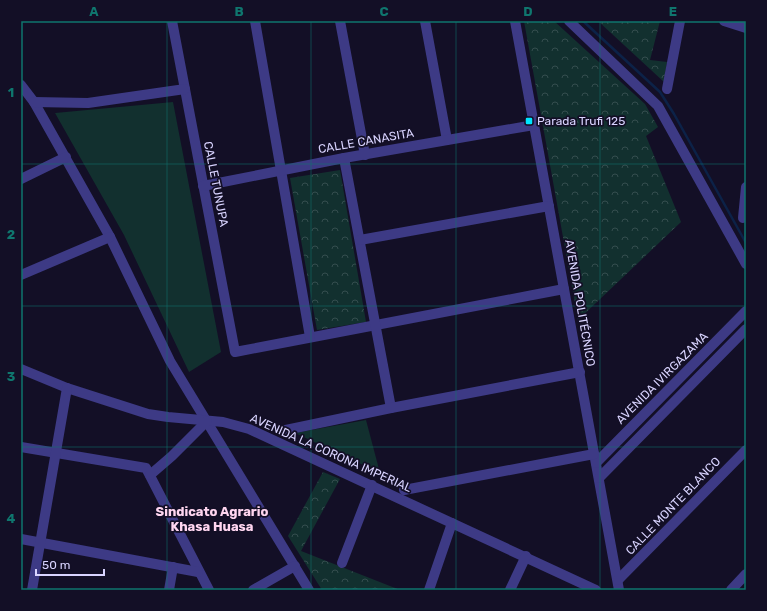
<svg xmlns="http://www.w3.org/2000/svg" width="767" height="611" viewBox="0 0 767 611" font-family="Rubik,sans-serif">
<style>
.green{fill:#12302f}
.park{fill:url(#park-crowns)}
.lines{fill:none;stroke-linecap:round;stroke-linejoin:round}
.stream{stroke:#0c2248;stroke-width:2.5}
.minor{stroke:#3d3a85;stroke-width:10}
.grid{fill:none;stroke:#0f766e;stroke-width:1;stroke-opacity:0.55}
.poi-dot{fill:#00e5ff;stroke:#130f26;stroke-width:1.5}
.labels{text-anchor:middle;stroke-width:3.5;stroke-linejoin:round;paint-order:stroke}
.poi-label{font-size:12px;fill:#d9d4ff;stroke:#130f26;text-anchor:start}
.street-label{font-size:12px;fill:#d9d4ff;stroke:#130f26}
.neighbourhood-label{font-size:13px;font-weight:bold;fill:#ffd6f0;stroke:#130f26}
.neatline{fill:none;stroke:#0f766e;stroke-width:1.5}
.grid-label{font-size:13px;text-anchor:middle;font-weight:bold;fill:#0f766e}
</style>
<defs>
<pattern id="park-crowns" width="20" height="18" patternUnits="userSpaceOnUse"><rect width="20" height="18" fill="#12302f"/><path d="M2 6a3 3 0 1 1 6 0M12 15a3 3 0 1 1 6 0" fill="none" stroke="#344d4e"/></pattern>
</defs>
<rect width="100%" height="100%" fill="#130f26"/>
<g class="green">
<path d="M173,102L221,352L189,372L124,235L55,113Z"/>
<path d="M366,420L380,473L295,433Z"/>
</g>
<g class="park">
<path d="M524,21H554L645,104L658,127L646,136L681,222L578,320Z"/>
<path d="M598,21H660L650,60L667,62L664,82Z"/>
<path d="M340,170L366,322L317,330L290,178Z"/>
<path d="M323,472L340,479L301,551L400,590H322L288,536Z"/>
</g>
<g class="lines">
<path class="stream" d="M583,21L660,92L674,114L746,243"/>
<g class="minor">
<path d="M172,21L235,352L564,289"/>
<path d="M255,21L310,337"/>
<path d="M340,21L365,155"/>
<path d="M425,21L447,140"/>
<path d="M515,21L619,590"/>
<path d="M569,21L658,106L746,264"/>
<path d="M724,21L746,28"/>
<path d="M21,85L34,102L110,237L170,361L309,590"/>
<path d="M667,89L680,21"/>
<path d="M34,102L88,103L185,89"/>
<path d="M344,158L391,408"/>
<path d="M21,179L66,157"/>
<path d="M203,186L344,158L534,125"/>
<path d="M743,218L746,187"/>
<path d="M360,240L549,206"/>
<path d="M21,275L110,237"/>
<path d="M21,369L67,388L148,414L168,417L223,422L249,429L596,590"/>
<path d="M281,431L391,408L580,372"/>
<path d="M21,447L146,468L209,590"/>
<path d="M596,463L746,311"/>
<path d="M150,475L172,456L207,421"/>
<path d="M599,478L746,329"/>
<path d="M404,490L594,454"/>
<path d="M21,539L198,572"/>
<path d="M342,563L372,485"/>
<path d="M618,580L746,450"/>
<path d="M32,590L67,388"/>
<path d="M169,590L173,567"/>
<path d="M253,590L295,566"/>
<path d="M429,590L452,523"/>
<path d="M510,590L526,556"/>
<path d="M731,590L746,574"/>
</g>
</g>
<path class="grid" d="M167,21V590M311,21V590M456,21V590M600,21V590M21,164H746M21,306H746M21,447H746"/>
<rect class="poi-dot" x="525" y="117" width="8" height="8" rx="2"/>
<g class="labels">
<g class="poi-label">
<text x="537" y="125">Parada Trufi 125</text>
</g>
<g class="street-label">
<text transform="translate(366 141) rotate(-10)" y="4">CALLE CANASITA</text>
<text transform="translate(216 184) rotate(79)" y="4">CALLE TUNUPA</text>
<text transform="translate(580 303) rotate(80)" y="4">AVENIDA POLITÉCNICO</text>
<text transform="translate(662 378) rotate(-45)" y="4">AVENIDA IVIRGAZAMA</text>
<text transform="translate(331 453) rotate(24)" y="4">AVENIDA LA CORONA IMPERIAL</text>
<text transform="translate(673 506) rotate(-46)" y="4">CALLE MONTE BLANCO</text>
</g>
<g class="neighbourhood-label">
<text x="212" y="516">Sindicato Agrario<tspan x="212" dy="15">Khasa Huasa</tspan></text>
</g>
</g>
<rect width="767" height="611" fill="none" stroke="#130f26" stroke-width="44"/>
<path d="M36 569v6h68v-6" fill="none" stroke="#d9d4ff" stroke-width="2"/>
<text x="42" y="569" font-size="12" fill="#d9d4ff" stroke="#130f26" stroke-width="3" paint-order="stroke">50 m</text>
<rect x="22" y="22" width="723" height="567" class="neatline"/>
<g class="grid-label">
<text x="94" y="16">A</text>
<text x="239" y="16">B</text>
<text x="384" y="16">C</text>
<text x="528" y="16">D</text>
<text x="673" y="16">E</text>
<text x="11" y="97">1</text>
<text x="11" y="239">2</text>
<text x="11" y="381">3</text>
<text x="11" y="523">4</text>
</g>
</svg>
